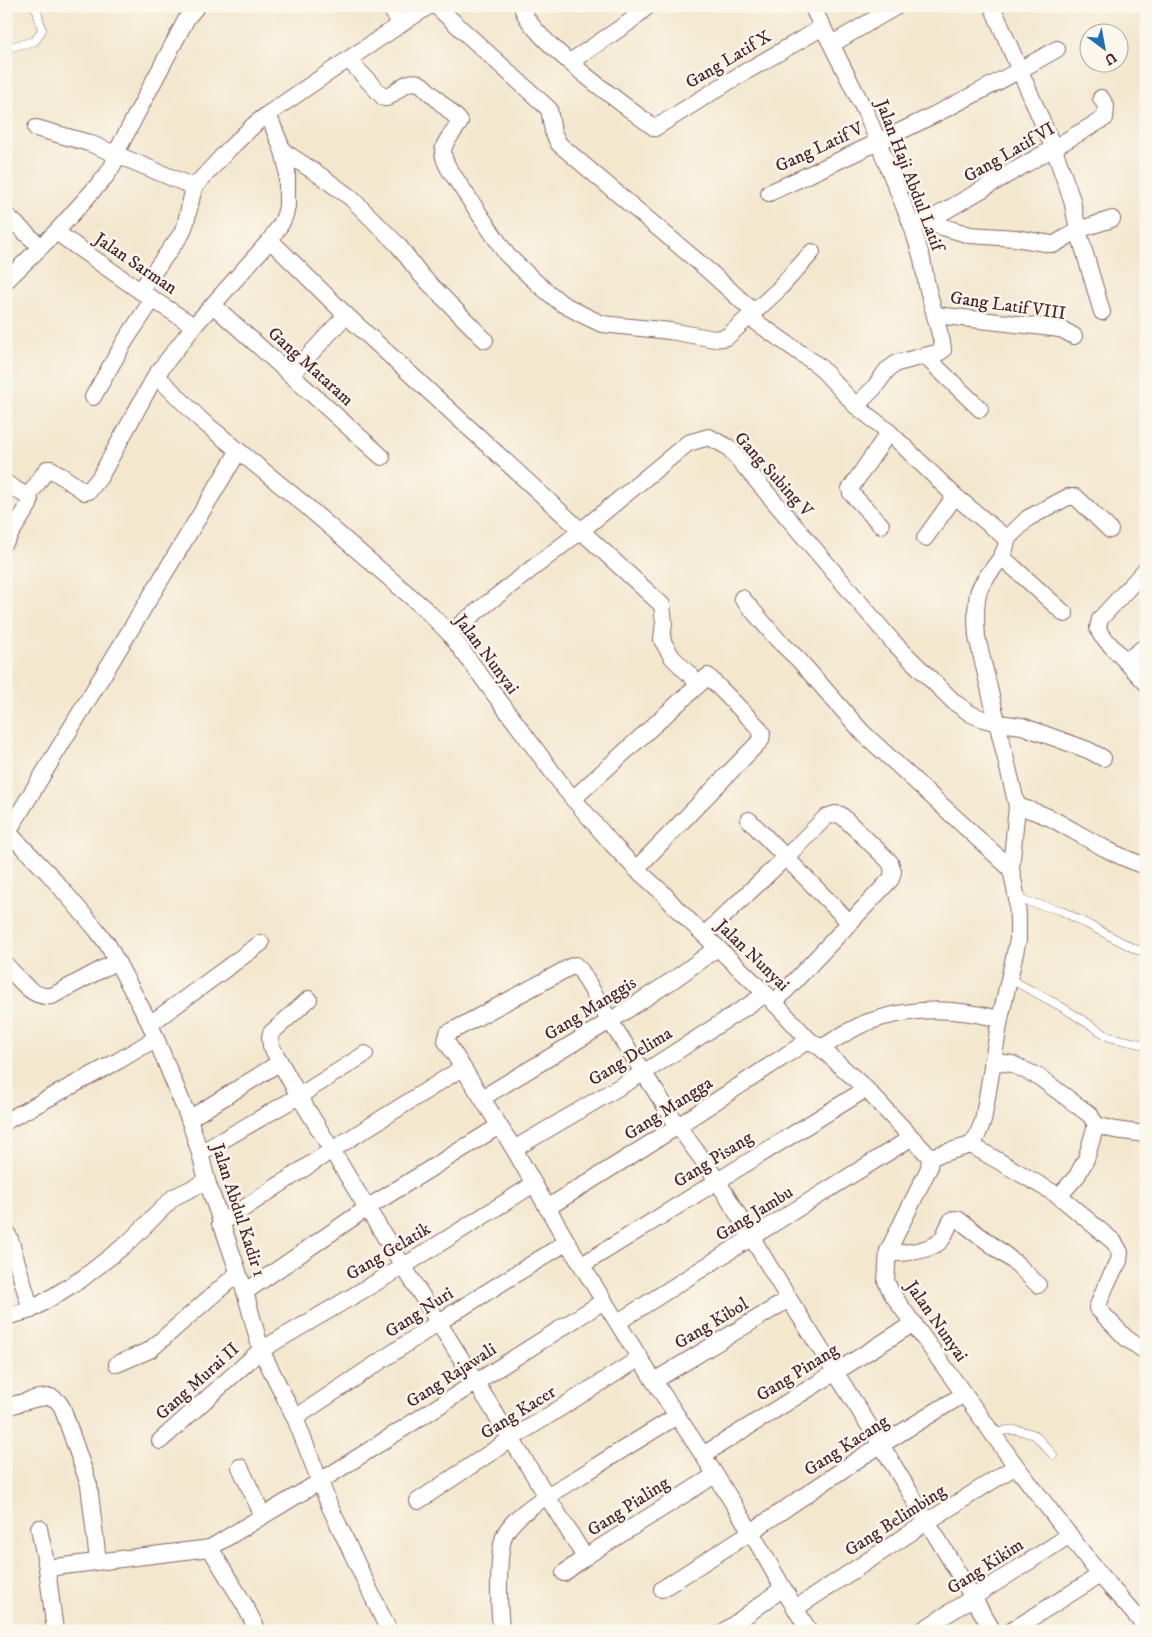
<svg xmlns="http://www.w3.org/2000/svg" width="1152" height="1637" viewBox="0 0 1152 1637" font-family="'IM FELL DW Pica',serif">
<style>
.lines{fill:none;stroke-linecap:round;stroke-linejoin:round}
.service-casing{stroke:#856564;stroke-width:9}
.minor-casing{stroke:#856564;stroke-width:18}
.service{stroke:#fff;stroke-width:8}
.minor{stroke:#fff;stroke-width:16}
.labels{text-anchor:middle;stroke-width:5;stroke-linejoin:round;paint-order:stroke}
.street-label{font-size:18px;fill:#4a1f2b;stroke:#fbf7ec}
</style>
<rect width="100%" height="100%" fill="#fbf7ec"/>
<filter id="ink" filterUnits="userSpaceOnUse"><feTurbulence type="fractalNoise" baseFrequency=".02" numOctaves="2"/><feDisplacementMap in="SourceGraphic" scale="10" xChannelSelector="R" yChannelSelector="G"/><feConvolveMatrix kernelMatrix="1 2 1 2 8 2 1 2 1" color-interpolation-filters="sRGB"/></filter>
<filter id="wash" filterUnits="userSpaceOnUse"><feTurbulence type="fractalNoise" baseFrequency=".0096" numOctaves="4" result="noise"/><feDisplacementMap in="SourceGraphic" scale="20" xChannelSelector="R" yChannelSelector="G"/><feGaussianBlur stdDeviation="1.12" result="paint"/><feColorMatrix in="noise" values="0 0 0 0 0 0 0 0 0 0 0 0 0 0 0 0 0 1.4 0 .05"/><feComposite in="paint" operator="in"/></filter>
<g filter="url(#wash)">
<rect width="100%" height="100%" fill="#f3e7ce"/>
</g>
<g filter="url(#ink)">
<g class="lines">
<defs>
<g id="service">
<path d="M6,48L35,41L42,30L37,11L33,6"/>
<path d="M1017,899L1060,910L1137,950H1140L1146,946"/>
<path d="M1010,979L1062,1007L1109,1037L1146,1045"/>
<path d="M993,1435C1006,1427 1022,1430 1035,1435L1053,1455"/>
</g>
<g id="minor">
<path d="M389,6L401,24"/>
<path d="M436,6L549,109L553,132L559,144L710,272L754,312"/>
<path d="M522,6C525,35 629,109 655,128L733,79L823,27"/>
<path d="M812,6L868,117L912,226L922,259L927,286L942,342L943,350L940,352L897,363L887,370L874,388L856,406"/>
<path d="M992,6L1054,149L1072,200L1078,230L1102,312"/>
<path d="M832,44L897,6"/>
<path d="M349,60L384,98H387C398,91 409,76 422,85L458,119L460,122C449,141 435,145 449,169L507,255L538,284L561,303L583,315L602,324L670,331L715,339L727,337L777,291L812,252"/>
<path d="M570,62L628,23L648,6"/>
<path d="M36,128L89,143L194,187"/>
<path d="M283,151L321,176L351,198L398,245L421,275L485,340"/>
<path d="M769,193C866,148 964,103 1057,49"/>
<path d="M6,215L41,247"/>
<path d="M926,222L970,235L1015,238L1051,244H1055L1078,230L1112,219"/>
<path d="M912,226L926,222L1105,118L1106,106L1101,98"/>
<path d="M56,232L140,291L194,326"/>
<path d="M270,240L346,315L662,605L664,622L662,640L672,657L699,684"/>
<path d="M6,281L56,232L106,176L113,165L116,153L187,18L197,6"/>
<path d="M140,291L182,233L186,222L194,187L229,149L255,124L268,114C321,78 374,41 429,6"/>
<path d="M213,305L382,457"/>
<path d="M936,315L1052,328L1063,330L1074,336"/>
<path d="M749,317L819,366L856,406L889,432L955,496L1007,539C1006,560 987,571 979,590C975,603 976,624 977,637L1017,806L1011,869L1017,899L1018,921V940L1000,1019L983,1121L977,1136L971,1145"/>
<path d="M925,356L980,409"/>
<path d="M156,375L201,420L305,505L425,609L449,633L565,789L612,844L636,869L663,893L676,908L766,994L809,1040L821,1048L866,1089L930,1157L929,1168L888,1251L886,1281L891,1292L899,1304L1016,1466L1100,1575L1146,1627"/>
<path d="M291,375L346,315"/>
<path d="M93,397L125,341L153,299"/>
<path d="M6,483L28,497"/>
<path d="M881,525L851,493L850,489L889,432"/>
<path d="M925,538L955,496"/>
<path d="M1007,539L1028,518L1068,497H1076L1110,530"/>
<path d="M6,541L29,505L30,501L28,497L47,469H51L85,492L89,491L100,477L156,375L194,326L270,240L281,224L285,215L287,206V167L283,151L268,114"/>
<path d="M1002,557L1065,614"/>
<path d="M1146,569L1100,619L1098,628L1101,635L1146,683"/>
<path d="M742,598L777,639L799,660L863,733L1011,869"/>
<path d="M449,633L582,530L688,443L709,437L728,447L893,642L954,702L971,714L983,719L998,723L1022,726L1088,750L1103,758"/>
<path d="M1126,661L1146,646"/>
<path d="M573,799L708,676L757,726L762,733L761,740L636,869"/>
<path d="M1017,806C1030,810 1044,814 1056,821C1085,837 1114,856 1146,866"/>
<path d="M749,820L850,923"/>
<path d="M6,830L49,874L96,929L108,945L150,1024L189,1119L200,1153L207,1181L245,1292L261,1350L295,1418L330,1507L389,1631"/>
<path d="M8,832L238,452"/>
<path d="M704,935L785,858L826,817L835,814L841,815L890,862L893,871L891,879L774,1003"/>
<path d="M6,965C19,978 31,999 52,996L117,961"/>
<path d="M309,999L271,1033L270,1037L271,1046L299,1096L367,1208L585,1557"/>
<path d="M150,1024L261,943"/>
<path d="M821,1048C836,1039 852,1028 868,1022C914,1006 953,1008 1000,1019"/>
<path d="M992,1061L1012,1064L1039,1077L1090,1115L1096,1125L1086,1159L1077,1176L1059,1196"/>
<path d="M482,1098L610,1021L676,978L717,948"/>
<path d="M189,1119L279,1063"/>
<path d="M6,1121L118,1061L155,1039"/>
<path d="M1096,1125L1115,1130L1146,1134"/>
<path d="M971,1145L1059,1196L1114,1242L1120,1252L1119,1261L1106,1285L1097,1308L1126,1338L1146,1352"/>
<path d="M514,1149L643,1073L766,994"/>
<path d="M200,1153L299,1096L365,1054"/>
<path d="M930,1157L971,1145"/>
<path d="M547,1208L678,1126L809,1040"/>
<path d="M220,1224L332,1150L462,1068"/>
<path d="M6,1231L10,1239L31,1310"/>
<path d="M888,1251C900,1256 934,1250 942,1239C946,1233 948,1226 951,1221L955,1219L959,1220L1017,1264L1038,1285"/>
<path d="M582,1265L866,1089"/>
<path d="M245,1292L367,1208L499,1126"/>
<path d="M6,1317L31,1310L83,1278L129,1242L174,1197L207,1181"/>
<path d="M618,1322L752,1237L911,1138"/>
<path d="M117,1364L150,1350L238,1273"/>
<path d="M654,1381L789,1299"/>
<path d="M6,1407C18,1404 38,1396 50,1397C56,1398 59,1402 62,1407L89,1485L98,1561"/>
<path d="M295,1418L439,1322L567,1242"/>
<path d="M160,1441L261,1350L404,1266L534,1184"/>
<path d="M703,1455L914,1323"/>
<path d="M240,1467L263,1516"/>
<path d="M418,1501L511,1439L640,1358"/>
<path d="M39,1528L47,1568L55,1631"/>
<path d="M210,1548L244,1604L258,1631"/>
<path d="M47,1568L210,1548L319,1482L604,1301"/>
<path d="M564,1573L585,1557L715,1475"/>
<path d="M662,1589L751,1532L863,1456L964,1394"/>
<path d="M796,1608L927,1522L1016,1466"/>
<path d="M502,1631C498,1612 497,1547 506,1532C519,1510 557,1490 579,1477C612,1456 644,1436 677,1416"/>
<path d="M725,1631L783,1588"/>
<path d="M809,1631L783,1588L751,1532L703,1455L654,1381L567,1242L514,1149L446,1041L448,1033L452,1031L572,966L575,965L581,971L610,1021L678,1126L717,1180L789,1299L882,1446L993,1631"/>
<path d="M921,1631L1070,1535"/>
<path d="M1011,1631L1100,1575"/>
</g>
</defs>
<use href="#service" class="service-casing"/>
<use href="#minor" class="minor-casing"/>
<use href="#service" class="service"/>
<use href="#minor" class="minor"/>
</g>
</g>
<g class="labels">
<g class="street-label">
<text transform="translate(728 59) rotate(-31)" y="6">Gang Latif X</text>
<text transform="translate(819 147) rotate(-25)" y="6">Gang Latif V</text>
<text transform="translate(1009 152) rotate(-30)" y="6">Gang Latif VI</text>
<text transform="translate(910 175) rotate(69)" y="6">Jalan Haji Abdul Latif</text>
<text transform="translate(136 263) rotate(34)" y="6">Jalan Sarman</text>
<text transform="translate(1008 305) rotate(8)" y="6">Gang Latif VIII</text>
<text transform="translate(311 366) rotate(42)" y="6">Gang Mataram</text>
<text transform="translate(774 474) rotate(48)" y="6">Gang Subing V</text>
<text transform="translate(487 654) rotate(53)" y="6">Jalan Nunyai</text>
<text transform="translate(753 955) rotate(44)" y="6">Jalan Nunyai</text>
<text transform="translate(590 1008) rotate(-32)" y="6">Gang Manggis</text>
<text transform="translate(630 1056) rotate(-32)" y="6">Gang Delima</text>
<text transform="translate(668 1108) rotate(-33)" y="6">Gang Mangga</text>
<text transform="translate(713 1159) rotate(-32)" y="6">Gang Pisang</text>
<text transform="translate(239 1210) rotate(72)" y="6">Jalan Abdul Kadir 1</text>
<text transform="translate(754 1213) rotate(-32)" y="6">Gang Jambu</text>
<text transform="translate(388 1251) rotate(-31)" y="6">Gang Gelatik</text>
<text transform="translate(419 1312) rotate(-33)" y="6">Gang Nuri</text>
<text transform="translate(937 1321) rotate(55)" y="6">Jalan Nunyai</text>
<text transform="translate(711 1323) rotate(-31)" y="6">Gang Kibol</text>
<text transform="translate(797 1372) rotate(-32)" y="6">Gang Pinang</text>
<text transform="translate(451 1375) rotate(-33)" y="6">Gang Rajawali</text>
<text transform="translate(197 1381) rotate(-42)" y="6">Gang Murai II</text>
<text transform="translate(518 1412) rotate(-32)" y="6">Gang Kacer</text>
<text transform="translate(846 1445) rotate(-33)" y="6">Gang Kacang</text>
<text transform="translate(628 1506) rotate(-33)" y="6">Gang Pialing</text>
<text transform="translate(895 1520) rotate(-33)" y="6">Gang Belimbing</text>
<text transform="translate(985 1566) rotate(-33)" y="6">Gang Kikim</text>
</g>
</g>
<rect width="1152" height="1637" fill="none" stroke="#fbf7ec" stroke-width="25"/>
<g transform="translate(1104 48) rotate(148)"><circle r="24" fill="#fbf7ec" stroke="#b4a19f"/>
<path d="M0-4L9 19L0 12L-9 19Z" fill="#1f6fb2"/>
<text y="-8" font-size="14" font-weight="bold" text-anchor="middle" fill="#4a1f2b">U</text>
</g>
</svg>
